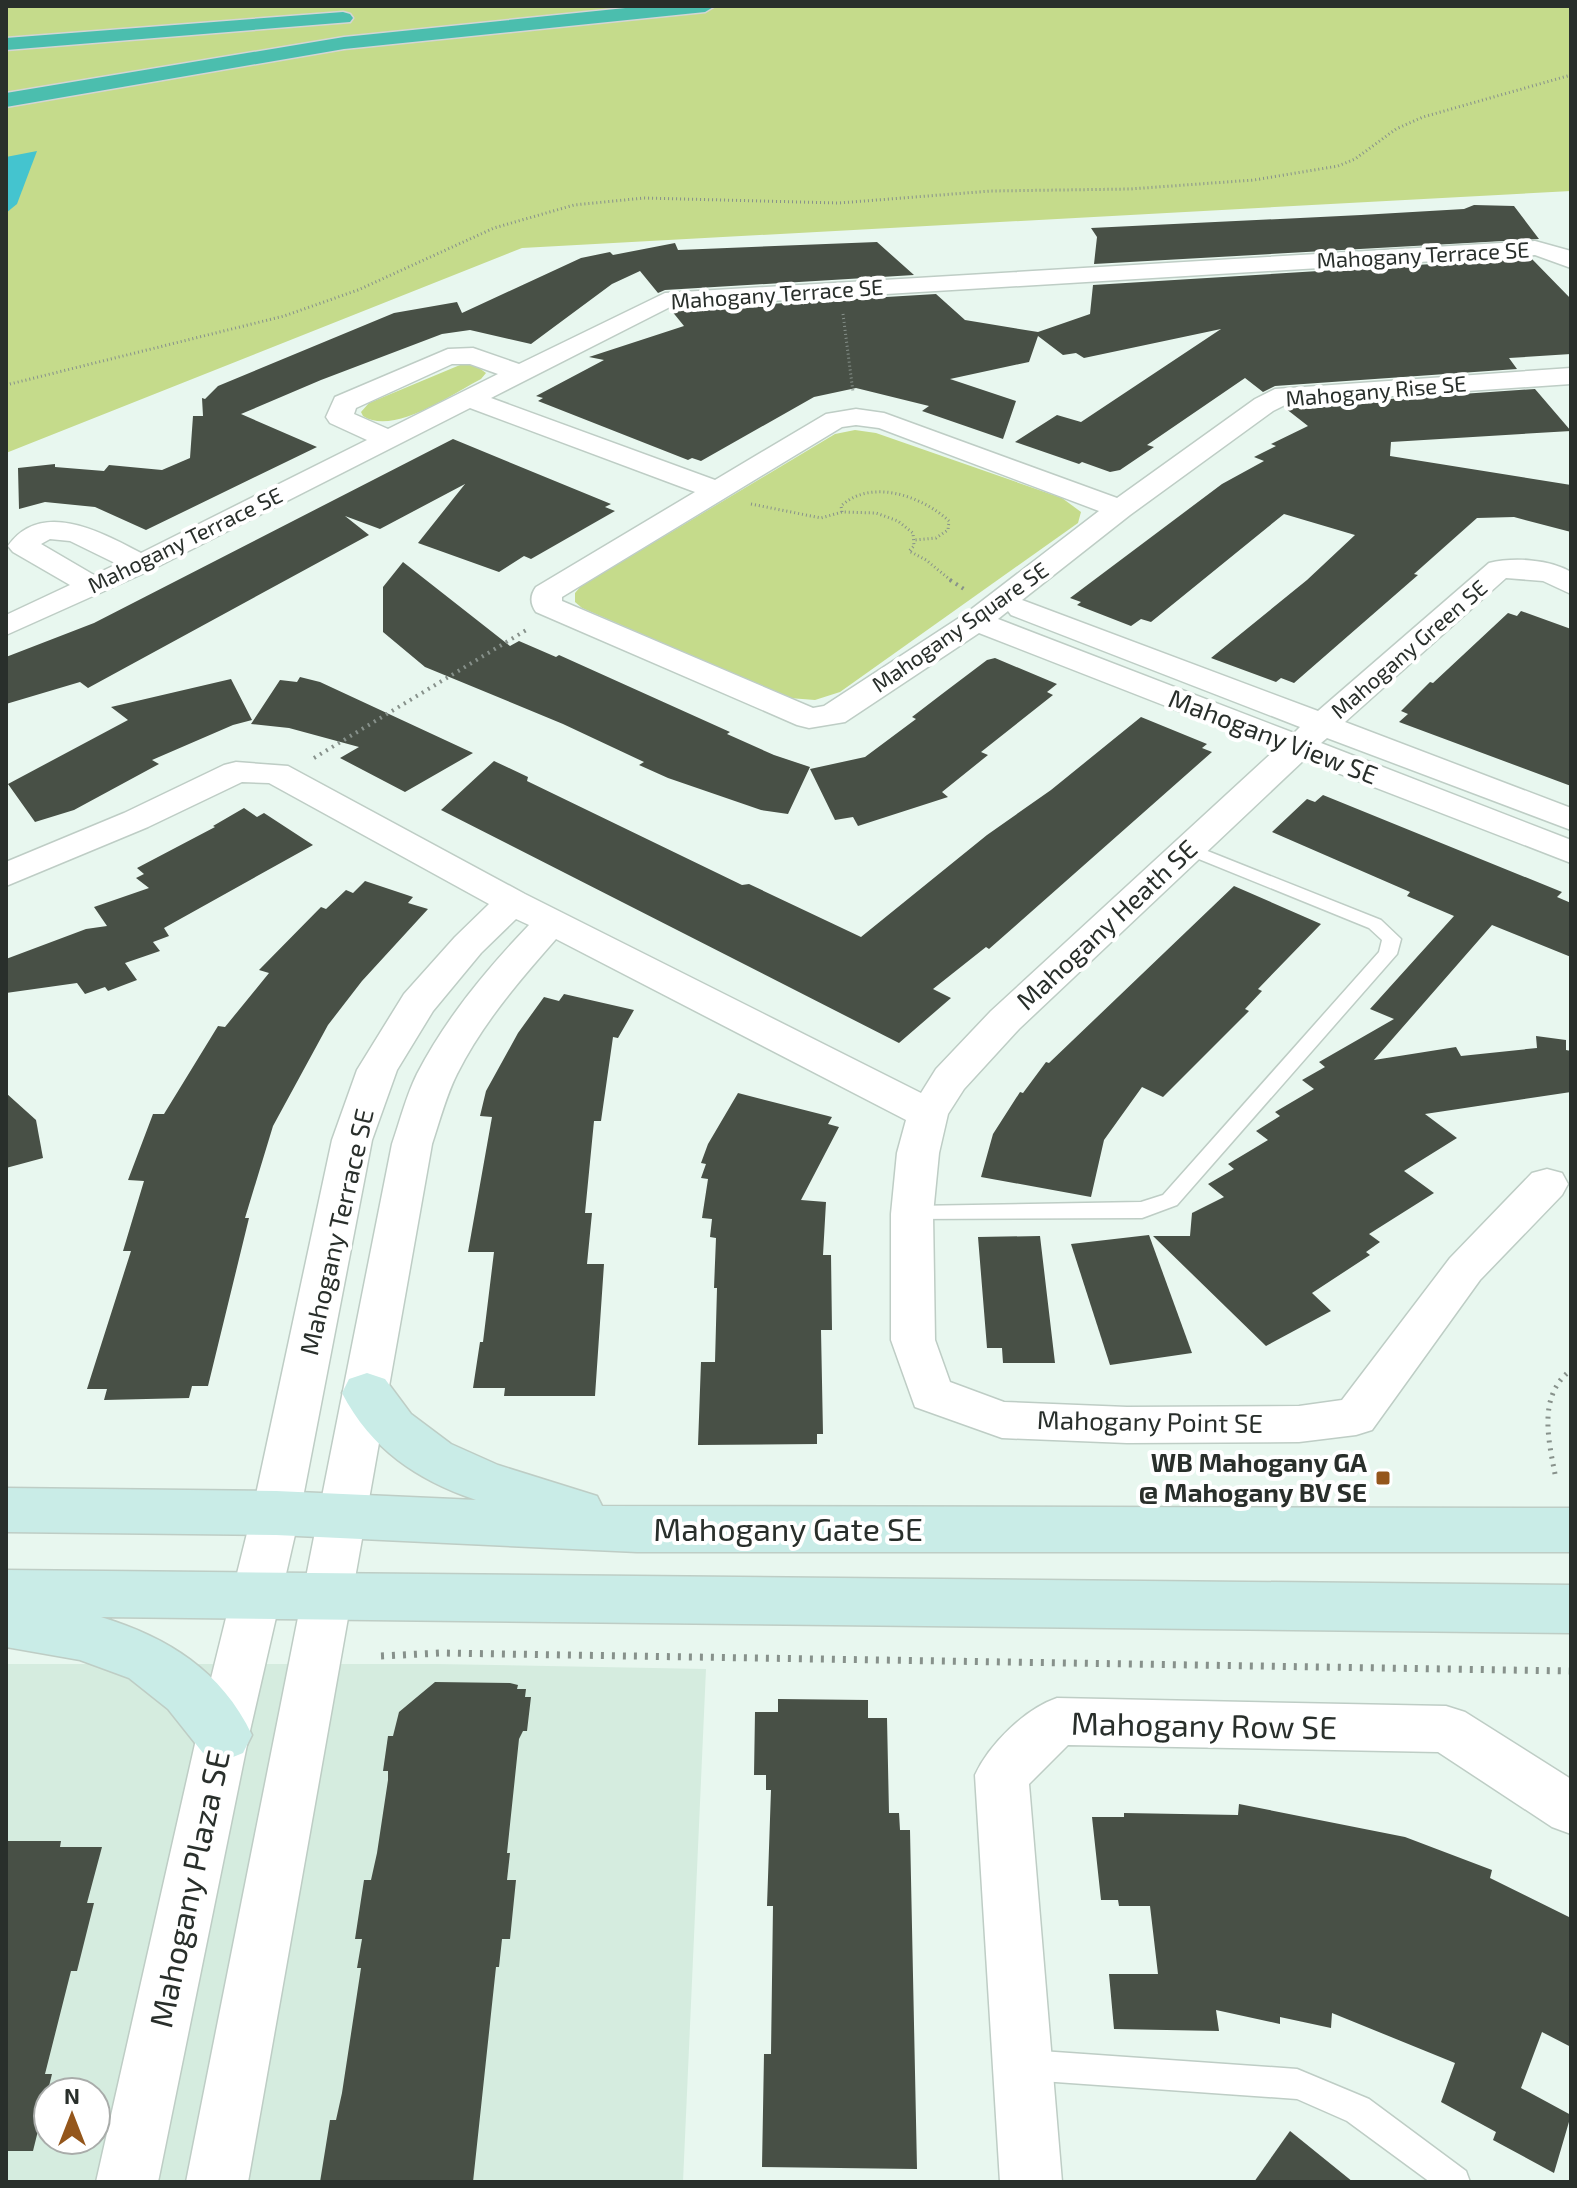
<svg xmlns="http://www.w3.org/2000/svg" width="1577" height="2188" viewBox="0 0 1577 2188" font-family="'Exo 2',sans-serif">
<style>
.built{fill:#d5ecdf;fill-rule:evenodd}
.green{fill:#c5db8b}
.water{fill:#44c4cf}
.building{fill:#485046}
.lines{fill:none;stroke-linecap:round;stroke-linejoin:round}
.lane-casing{stroke:#becdc5;stroke-width:3}
.street-casing{stroke:#becdc5;stroke-width:3}
.secondary-casing{stroke:#becdc5;stroke-width:3}
.highway-casing{stroke:#d4d5d5;stroke-width:3}
.path-far3{stroke:#87918b;stroke-width:3;stroke-dasharray:1 3;stroke-linecap:butt}
.path-far2{stroke:#87918b;stroke-width:4;stroke-dasharray:2 5;stroke-linecap:butt}
.path-far1{stroke:#87918b;stroke-width:5;stroke-dasharray:2 6;stroke-linecap:butt}
.path{stroke:#87918b;stroke-width:7;stroke-dasharray:3 8;stroke-linecap:butt}
.lane{fill:#fff;fill-rule:evenodd}
.street{fill:#fff;fill-rule:evenodd}
.secondary{fill:#c9ece7;fill-rule:evenodd}
.highway{fill:#4bbeae;fill-rule:evenodd}
.poi-dot{fill:#94561b;stroke:#fff;stroke-width:3}
.labels{text-anchor:middle;stroke-width:8;stroke-linejoin:round;paint-order:stroke}
.far-street-label{font-size:22px;fill:#292f2b;stroke:#fff}
.street-label{font-size:26px;fill:#292f2b;stroke:#fff}
.poi-label{font-size:26px;font-weight:bold;fill:#292f2b;stroke:#fff;text-anchor:end}
.near-street-label{font-size:32px;fill:#292f2b;stroke:#fff}
</style>
<rect width="100%" height="100%" fill="#e8f7ef"/>
<path class="built" d="M6,1664H437L706,1669L683,2182H6ZM48,2092H96V2140H48Z"/>
<g class="green">
<path d="M6,6H1571V191L522,248L6,453Z"/>
<path d="M460,365H475L486,373L481,379C452,394 393,436 363,416L361,412L369,403Z"/>
<path d="M855,430L876,433L1062,498L1081,512L1078,523L840,692L815,700L789,698L582,608L575,602V593L581,586L835,434Z"/>
</g>
<path class="water" d="M37,151L17,204L6,213V157Z"/>
<g class="building">
<path d="M1474,205L1514,206L1539,239L1094,264L1097,237L1091,228L1361,215L1464,209Z"/>
<path d="M877,242L914,275L665,290L658,293L640,271L612,284L531,344L470,330L442,334L321,380L241,414L317,447L146,530L95,507L45,502L19,509L18,468L55,464V467L104,471L109,465L162,470L190,458L193,416H203L202,398L205,399L218,386L394,313L457,302L462,313L581,258L610,252L613,255L675,243L678,250Z"/>
<path d="M1531,258L1571,299V354L1509,358L1517,369L1275,386L1263,392L1245,378L1147,445L1154,447L1120,470L1110,472L1082,462L1079,464L1015,442L1057,415L1081,422L1221,329L1084,358L1076,353L1063,355L1038,336L1029,362L950,379L1016,401L1003,439L922,411L929,406L856,388L814,397L701,461L692,458L688,460L538,401L543,398L536,396L604,360L589,357L684,326L671,310L936,294L965,320L1038,332L1090,314L1093,285Z"/>
<path d="M1535,389L1571,431L1391,442L1390,456L1571,485V532L1514,517L1477,518L1414,574L1418,575L1294,683L1281,678L1276,682L1211,658L1307,580L1355,535L1284,514L1151,622L1141,619L1131,626L1077,605L1081,602L1070,598L1222,484L1264,461L1254,457L1276,446L1271,444L1308,426L1285,408L1290,406Z"/>
<path d="M453,439L611,504L605,507L615,511L531,559L524,556L499,572L418,543L465,484L380,529L345,516L369,535L88,688L80,682L6,704V657L94,623Z"/>
<path d="M403,562L510,646L519,641L556,657L559,655L730,732L727,734L774,755L810,767L788,814L761,810L668,778L639,765L644,762L563,724L425,667L383,632V587Z"/>
<path d="M1521,611L1571,629V786L1399,722L1408,714L1401,711L1430,682L1433,683L1508,613L1517,616Z"/>
<path d="M995,658L1057,684L1047,692L1053,695L981,752L988,755L942,792L948,797L858,826L853,817L835,820L810,769L865,757L916,719L912,717L942,694L987,660Z"/>
<path d="M300,677L320,682L473,753L405,792L340,758L359,747L289,728L251,724L280,680L297,682Z"/>
<path d="M231,679L252,720L233,725L152,760L159,764L74,810L35,822L8,784L128,720L111,707Z"/>
<path d="M1141,717L1207,744L1202,748L1212,752L989,949L986,947L933,989L951,998L899,1043L441,810L494,761L528,777L527,781L742,885L749,884L861,937L987,835L1051,790Z"/>
<path d="M1323,795L1562,892L1557,897L1571,903V957L1492,925L1374,1060L1456,1047L1461,1056L1537,1048L1536,1036L1566,1040V1050L1571,1051V1092L1425,1114L1457,1138L1404,1171L1434,1193L1369,1234L1380,1242L1366,1252L1370,1255L1312,1293L1331,1311L1266,1346L1153,1236H1190L1192,1213L1224,1197L1208,1184L1234,1169L1228,1164L1268,1140L1256,1131L1280,1116L1275,1112L1314,1089L1302,1080L1325,1067L1319,1062L1394,1019L1370,1009L1454,916L1407,896L1410,892L1272,832L1307,799L1315,802Z"/>
<path d="M244,808L257,817L264,813L313,845L164,928L169,936L153,942L160,951L125,963L137,980L108,991L105,987L85,994L77,983L6,993V959L86,929L107,926L94,907L149,888L136,878L144,874L137,868L215,827L213,826Z"/>
<path d="M365,881L413,897L408,903L428,909L362,981L328,1025L273,1126L245,1218H249L208,1386H192L189,1398L104,1400L107,1389H87L131,1251H123L144,1181L128,1180L153,1114H164L218,1026L225,1027L269,973L259,970L321,907L326,909L346,890L353,893Z"/>
<path d="M1234,886L1321,924L1258,989L1262,991L1245,1009L1249,1011L1163,1097L1142,1087L1104,1140L1091,1197L981,1177L993,1134L1020,1092L1023,1093L1046,1062L1049,1063Z"/>
<path d="M564,994L634,1010L618,1038L613,1037L601,1121H594L585,1213H592L587,1264H604L595,1396H504L505,1388H473L480,1342H483L494,1252H468L492,1117L480,1116L486,1091L518,1033L544,997L559,1001Z"/>
<path d="M6,1093L36,1120L43,1158L6,1168Z"/>
<path d="M738,1093L832,1117L828,1124L839,1127L801,1200L826,1202L823,1255H831L832,1330H821L823,1434H817V1444L698,1445L701,1362H715L717,1288H714L716,1238L710,1237L712,1219L702,1218L708,1179L701,1178L706,1164L701,1163L708,1144Z"/>
<path d="M1149,1235L1192,1353L1110,1365L1071,1244Z"/>
<path d="M1040,1236L1055,1363H1003L1002,1348H987L978,1237Z"/>
<path d="M435,1682L510,1683L518,1685L517,1689H526L525,1697H531L527,1731H523L519,1739L507,1853H510L507,1880H516L510,1939H502L499,1967H496L473,2182H320L330,2120H336L342,2093L361,1968H357L362,1939H355L364,1880H371L377,1853L388,1780V1771H383L388,1736H393L399,1712Z"/>
<path d="M778,1699L868,1700V1718H887L889,1813H899L900,1830H910L917,2169L762,2167L764,2054H771L773,1906H767L771,1790H766V1775H754L755,1712H778Z"/>
<path d="M1239,1804L1405,1837L1492,1870L1490,1878L1571,1918V2047L1542,2032L1521,2088L1571,2115L1554,2173L1493,2140L1496,2132L1441,2102L1455,2063L1332,2013L1331,2028L1280,2017V2024L1216,2010L1219,2031L1114,2029L1109,1974H1158L1150,1906H1119L1118,1900H1101L1092,1817H1124V1813L1238,1815Z"/>
<path d="M6,1841H61L60,1847H102L87,1903H94L77,1971H71L45,2074H52L33,2151H6Z"/>
<path d="M1290,2131L1353,2182H1254Z"/>
</g>
<g class="lines">
<defs>
<g id="lane">
<path d="M1190,844L1381,920L1401,939L1397,954L1177,1205L1142,1218L905,1219L901,1214L905,1209L912,1206L1141,1202L1163,1195L1379,952L1382,940L1369,928L1184,853L1181,849L1184,845Z"/>
<path d="M1027,2050L1297,2069L1369,2099L1466,2171L1470,2182H1430L1347,2121L1297,2099L1027,2080L1017,2075L1012,2065L1017,2055Z"/>
</g>
<g id="street">
<path d="M1535,241L1571,251V268L1535,255L670,307L491,398L715,480L826,414L856,409L884,413L1117,498L1255,399L1275,389L1571,368V384L1289,403L1273,411L1130,515L1022,600L1318,711L1489,563C1513,557 1550,559 1571,572V594L1543,581L1506,578L1345,722L1571,808V830L1327,738L1321,743L1571,840V863L1304,760L1019,1029L964,1089L948,1114L939,1153L933,1214L935,1340L950,1382L1004,1402L1127,1407L1299,1406L1342,1400L1450,1258L1532,1173L1547,1169L1562,1173L1568,1184L1562,1195L1480,1280L1372,1430L1356,1435L1299,1442L1127,1443L1002,1438L915,1407L891,1340V1214L897,1153L906,1120L556,939C519,981 482,1024 457,1074C446,1096 440,1120 432,1144L248,2182H186L392,1144C400,1121 406,1096 417,1074C446,1018 486,970 529,925L516,919L481,953L433,1011L397,1070L372,1140L300,1513L249,1735L158,2182H96L197,1735L252,1513L332,1140L357,1070L404,994L455,937L489,904L269,783L242,782L148,827L6,886V862L124,813L224,765L236,762L288,766L525,894L921,1093L936,1069L991,1011L1276,749L979,633L845,722L809,728L797,725L536,612C530,604 530,595 536,587L695,492L470,408L151,570L6,635V615L70,585L13,552L8,546C41,499 101,532 141,553L367,440L330,423L326,417L335,397L448,349L473,348L519,364L665,293ZM452,364H470L498,374L388,429L354,414L356,408ZM856,425L879,428L1099,511L965,614L824,706L813,708L562,601V597L842,427ZM50,539L70,541L117,564L94,575L41,544ZM1008,611L1011,615L1300,727L1294,733L998,619Z"/>
<path d="M1057,1698L1446,1706L1465,1712L1571,1779V1834L1552,1827L1438,1752L1068,1745L1029,1784L1062,2182H1000L975,1775C989,1744 1025,1709 1057,1698Z"/>
</g>
<g id="secondary">
<path d="M367,1373L385,1379L411,1414L451,1444L498,1465L597,1496L602,1506L1571,1508V1552H637L276,1535L6,1532V1488L276,1491L476,1500C417,1480 371,1449 342,1393L349,1379Z"/>
<path d="M6,1570L1571,1585V1633L101,1617C167,1637 222,1671 252,1735L243,1753L223,1761L203,1753L168,1709L129,1678L80,1660L6,1647Z"/>
</g>
<g id="highway">
<path d="M645,6H715L705,12L344,49L6,107V93L344,37Z"/>
<path d="M343,12L350,14L353,18L350,22L6,50V38Z"/>
</g>
</defs>
<use href="#lane" class="lane-casing"/>
<use href="#street" class="street-casing"/>
<use href="#secondary" class="secondary-casing"/>
<use href="#highway" class="highway-casing"/>
<g class="path-far3">
<path d="M843,314L853,392"/>
<path d="M6,385L284,316L358,290L494,228L574,205L644,198L839,203L991,191L1130,189L1254,180L1338,166L1355,159L1396,129L1423,117L1571,75"/>
<path d="M751,504L821,518L842,512L876,513L898,521L913,533L914,546L909,551L926,560L953,582"/>
<path d="M842,512L841,506C871,478 922,496 949,521L948,530L936,538L915,540"/>
</g>
<g class="path-far2">
<path d="M950,580L967,591"/>
<path d="M314,758L528,629"/>
</g>
<path class="path-far1" d="M1555,1474C1548,1438 1538,1395 1571,1370"/>
<path class="path" d="M381,1656L441,1653L1571,1671"/>
<use href="#lane" class="lane"/>
<use href="#street" class="street"/>
<use href="#secondary" class="secondary"/>
<use href="#highway" class="highway"/>
</g>
<rect class="poi-dot" x="1375" y="1470" width="16" height="16" rx="4"/>
<g class="labels">
<g class="far-street-label">
<text transform="translate(1423 255) rotate(-3)" y="8">Mahogany Terrace SE</text>
<text transform="translate(777 294) rotate(-4)" y="8">Mahogany Terrace SE</text>
<text transform="translate(1376 391) rotate(-5)" y="8">Mahogany Rise SE</text>
<text transform="translate(185 540) rotate(-26)" y="8">Mahogany Terrace SE</text>
<text transform="translate(960 627) rotate(-35)" y="8">Mahogany Square SE</text>
<text transform="translate(1409 649) rotate(-41)" y="8">Mahogany Green SE</text>
</g>
<g class="street-label">
<text transform="translate(1273 737) rotate(21)" y="9">Mahogany View SE</text>
<text transform="translate(1107 925) rotate(-43)" y="9">Mahogany Heath SE</text>
<text transform="translate(337 1232) rotate(-77)" y="9">Mahogany Terrace SE</text>
<text transform="translate(1150 1422) rotate(1)" y="9">Mahogany Point SE</text>
</g>
<g class="poi-label">
<text x="1367" y="1472">WB Mahogany GA<tspan x="1367" dy="30">@ Mahogany BV SE</tspan></text>
</g>
<g class="near-street-label">
<text x="788" y="1541">Mahogany Gate SE</text>
<text transform="translate(1204 1726) rotate(1)" y="11">Mahogany Row SE</text>
<text transform="translate(190 1889) rotate(-78)" y="11">Mahogany Plaza SE</text>
</g>
</g>
<rect width="1577" height="2188" fill="none" stroke="#292f2b" stroke-width="16"/>
<g transform="translate(72 2116)"><circle r="38" fill="#ffffff" stroke="#a9acaa" stroke-width="2"/>
<path d="M0-6L14 30L0 20L-14 30Z" fill="#94561b"/>
<text y="-12" font-size="22" font-weight="bold" text-anchor="middle" fill="#292f2b">N</text>
</g>
</svg>
